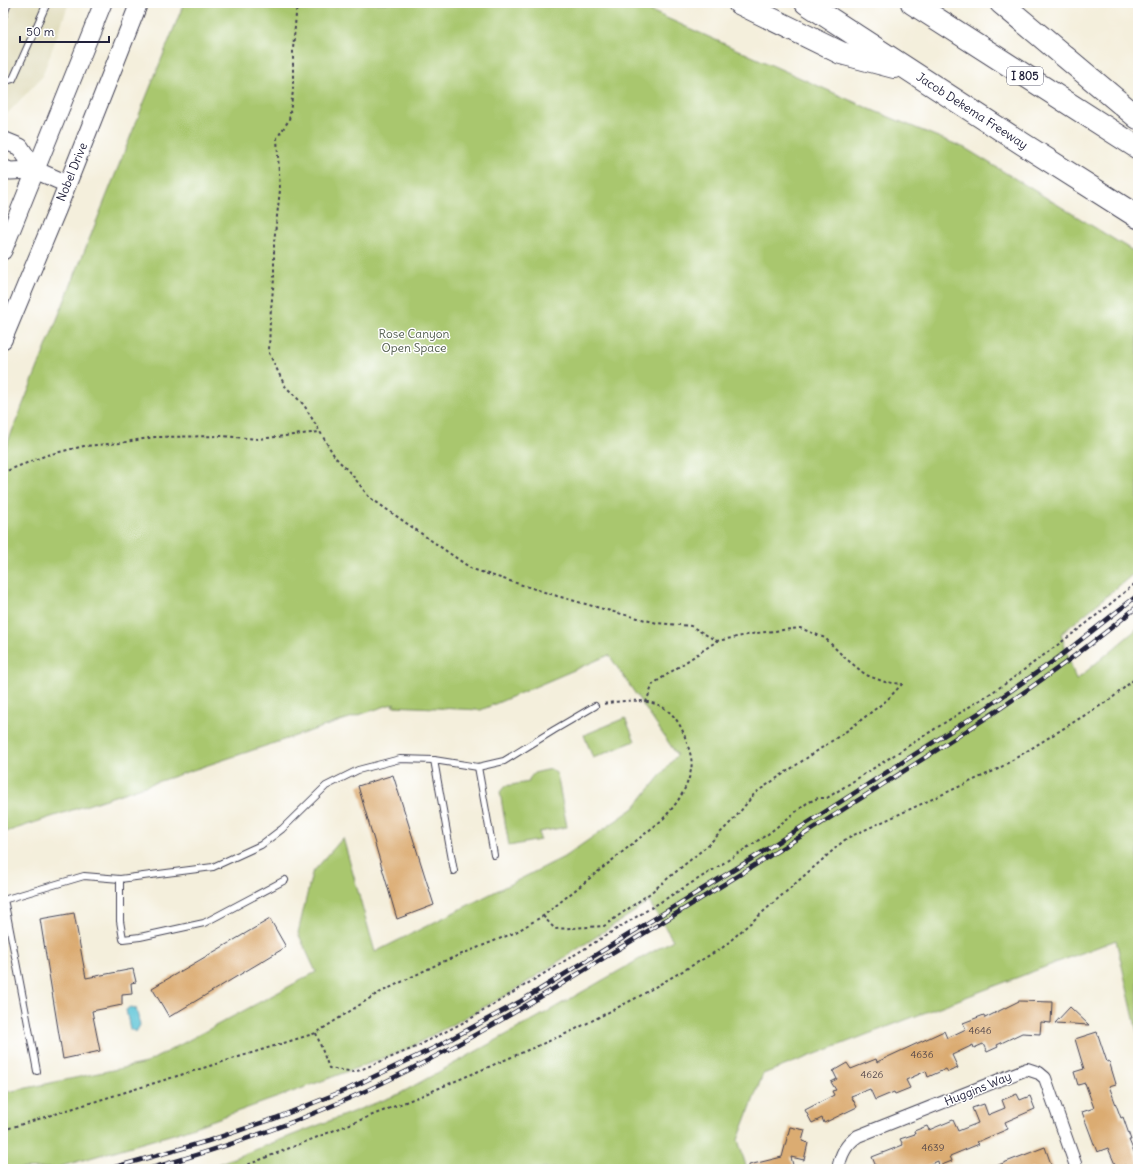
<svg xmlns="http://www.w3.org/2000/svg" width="1141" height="1172" viewBox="0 0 1141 1172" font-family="Delius,sans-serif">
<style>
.built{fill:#e0dcbb}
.green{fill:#a9c76e;stroke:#667454}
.water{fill:#5bc4d7;stroke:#3e7389}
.building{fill:#dbac72}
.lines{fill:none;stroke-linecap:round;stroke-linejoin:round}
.lane-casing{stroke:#424153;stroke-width:8}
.street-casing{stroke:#424153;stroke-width:14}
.secondary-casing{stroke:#424153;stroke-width:19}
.highway-casing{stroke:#424153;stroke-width:24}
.path{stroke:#424153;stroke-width:2;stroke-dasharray:3 3;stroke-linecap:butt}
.lane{stroke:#fff;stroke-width:6}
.street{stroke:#fff;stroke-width:12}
.secondary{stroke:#fff;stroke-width:17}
.highway{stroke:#fff;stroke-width:22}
.rail-casing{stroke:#22223b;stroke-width:4.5}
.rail{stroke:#fff;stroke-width:3;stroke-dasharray:9;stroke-linecap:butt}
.labels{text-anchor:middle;stroke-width:3;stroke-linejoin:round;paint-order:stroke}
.number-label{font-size:10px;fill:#504449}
.shield{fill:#fff;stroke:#646476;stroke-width:1}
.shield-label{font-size:11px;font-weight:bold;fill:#22223b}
.street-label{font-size:12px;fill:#22223b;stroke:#fff}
.park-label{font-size:12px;fill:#515c4d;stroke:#fff}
</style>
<rect width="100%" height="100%" fill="#fff"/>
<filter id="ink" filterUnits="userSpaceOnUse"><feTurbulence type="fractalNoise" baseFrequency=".025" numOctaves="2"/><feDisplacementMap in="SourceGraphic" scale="8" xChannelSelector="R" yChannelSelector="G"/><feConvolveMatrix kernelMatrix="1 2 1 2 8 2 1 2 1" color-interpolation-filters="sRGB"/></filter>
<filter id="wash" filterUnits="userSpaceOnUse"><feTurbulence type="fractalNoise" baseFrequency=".012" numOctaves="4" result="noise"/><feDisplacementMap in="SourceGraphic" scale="16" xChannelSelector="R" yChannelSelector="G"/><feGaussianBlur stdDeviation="0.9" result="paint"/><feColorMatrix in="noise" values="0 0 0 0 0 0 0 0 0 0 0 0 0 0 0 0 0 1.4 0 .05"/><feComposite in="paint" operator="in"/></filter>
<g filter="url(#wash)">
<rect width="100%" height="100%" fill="#f4efdc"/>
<path class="built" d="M3,3H69L42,77L3,118Z"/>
<g class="green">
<path d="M184,3H633L872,110L965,148L1138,254V570L1061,634L1076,680L1138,628V1036L1116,940L763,1074L738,1140L747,1169H205L399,1094L540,1016L673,940L649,902L512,992L405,1050L284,1095L177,1133L55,1168L3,1169V1093L146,1063L316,972L298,933L312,873L343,838L375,952L564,857L634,808L677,755L609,655L481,710L392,706L395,703L3,833V454Z"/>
<path d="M625,718L635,741L593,758L584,735Z"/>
<path d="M551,769L557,774L567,827L539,832L540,840L509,846L500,792L505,786L529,782V779L534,773Z"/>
</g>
<path class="water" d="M130,1007L136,1008L140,1025L136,1032L130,1029L126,1010Z"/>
<g id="blocks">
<g class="building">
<path d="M393,775L434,905L397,919L358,786Z"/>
<path d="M74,913L86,978L133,969L136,982L131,983L132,994L122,995V1005L92,1011L100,1051L63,1059L40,919Z"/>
<path d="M270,919L286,947L169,1017L152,988Z"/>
<path d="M1019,1001L1052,1002L1051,1023L1041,1022L1040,1034L1022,1033L997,1045L998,1047L987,1052L983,1044L974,1048L973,1045L952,1055L958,1068L948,1072L946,1069L928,1077L926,1071L906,1080L910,1088L895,1094L894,1092L875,1100L870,1089L851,1096L857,1107L824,1123L822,1118L812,1123L805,1110L834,1095L832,1091L836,1090L831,1082L837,1079L833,1071L847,1063L851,1069L876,1059L877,1062L944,1031L947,1038L966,1029L963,1023L984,1015L985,1018Z"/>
<path d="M1070,1007L1089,1025L1055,1023Z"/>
<path d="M1097,1032L1107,1062L1109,1061L1116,1084L1109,1086L1121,1118L1123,1117L1131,1140H1129L1138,1161V1169H1126L1125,1165L1117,1169L1108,1148L1097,1152L1082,1112L1094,1108L1085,1083L1078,1085L1074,1072L1084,1069L1075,1039Z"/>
<path d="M1017,1094L1020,1100L1030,1096L1035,1109L1005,1122L1008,1129L977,1142L979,1144L950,1156L952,1161L939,1166L938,1161L919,1169H877L872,1157L903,1145L900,1139L915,1134L914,1131L927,1126L929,1130L953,1120L958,1131L978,1123L972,1108L984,1104L988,1115L1005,1108L1002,1100Z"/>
<path d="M790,1127L805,1130L802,1141L808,1143L804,1160L791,1157L794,1169H749V1165L782,1157Z"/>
<path d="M1045,1147L1052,1167L1045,1169H988Z"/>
</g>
</g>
</g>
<g filter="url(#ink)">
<use href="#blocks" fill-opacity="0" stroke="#424153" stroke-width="1"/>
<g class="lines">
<defs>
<g id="lane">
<path d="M3,17L8,3"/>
<path d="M3,82L13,79L47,3"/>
<path d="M434,760L454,871"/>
<path d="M478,767L494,855"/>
<path d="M120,879V921L123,939L140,937L204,923L285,880"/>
<path d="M4,899L37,1071"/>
<path d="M3,900L84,876L120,879L213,867L261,845L282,829L326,786L358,770L400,759L434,760L478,767L504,761L554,730L595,706"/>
</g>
<path id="street" d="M838,1169C841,1154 846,1144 858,1136L1027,1069L1039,1073L1045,1078L1077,1169"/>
<g id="secondary">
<path d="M3,140L20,147L35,170"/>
<path d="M3,168L10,171L35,170L67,184"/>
<path d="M3,251L103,3"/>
<path d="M3,340L58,208L139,3"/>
</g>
<g id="highway">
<path d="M739,3L841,53L894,67"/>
<path d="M806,3L1023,144L1138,217"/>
<path d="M912,3L1138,148"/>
<path d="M1001,3L1138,118"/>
</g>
</defs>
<use href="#lane" class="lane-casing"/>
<use href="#street" class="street-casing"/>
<use href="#secondary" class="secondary-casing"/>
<use href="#highway" class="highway-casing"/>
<g class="path">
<path d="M297,3L293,49V91L289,120L277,138L280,190L274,242V279L270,319L269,353L285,386L304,405L335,457L353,476L369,497L472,569L557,596L614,612L657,623L691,626L717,641"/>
<path d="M3,474L9,470L47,455L84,446L120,443L155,437L223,436L258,439L320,432"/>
<path d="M543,916L555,929L604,926L649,894L706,847L735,818L755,793L848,730L887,700L902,684L885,682L866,675L844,657L825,638L800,628L757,633L717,641L653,684L646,702"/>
<path d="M316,1033L329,1068L355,1072L416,1047L470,1019L716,868L768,834L807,803L818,798H827L1005,684L1087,623L1138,581"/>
<path d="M3,1130L316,1033L375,995L442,962L514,933L543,916L662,820C676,805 687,790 691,770C693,761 690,752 687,743C683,730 677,716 664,708C649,698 620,700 604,704"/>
<path d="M237,1169L423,1095L570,1032L638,997L722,948L847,838L998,769L1111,699L1138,676"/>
</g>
<use href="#lane" class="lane"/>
<use href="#street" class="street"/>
<use href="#secondary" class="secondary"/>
<use href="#highway" class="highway"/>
<defs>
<g id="rail">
<path d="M108,1169L208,1141L276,1118L348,1089L436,1047L521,1001L753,858L979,713L1059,657L1138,595"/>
<path d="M148,1169C205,1153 262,1135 317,1112C420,1070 516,1013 610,954C676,914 741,874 806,833C919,761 1035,692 1138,606"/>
</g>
</defs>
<use href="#rail" class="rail-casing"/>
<use href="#rail" class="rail"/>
</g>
</g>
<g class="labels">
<g class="number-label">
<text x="980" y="1034">4646</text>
<text x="922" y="1058">4636</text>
<text x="872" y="1078">4626</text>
<text x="933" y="1151">4639</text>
</g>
<rect class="shield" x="1007" y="67" width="36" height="18" rx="3"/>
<g class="shield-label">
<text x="1025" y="80">I 805</text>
</g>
<g class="street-label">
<text transform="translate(972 111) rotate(33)" y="4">Jacob Dekema Freeway</text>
<text transform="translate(72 172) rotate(-68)" y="4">Nobel Drive</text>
<text transform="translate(978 1089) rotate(-22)" y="4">Huggins Way</text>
</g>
<g class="park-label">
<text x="414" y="338">Rose Canyon<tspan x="414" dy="14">Open Space</tspan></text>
</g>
</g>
<rect width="1141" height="1172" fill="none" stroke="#fff" stroke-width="16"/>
<path d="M20 36v6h89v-6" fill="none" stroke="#22223b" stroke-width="2"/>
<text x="26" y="36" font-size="12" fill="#22223b" stroke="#ffffff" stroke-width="3" paint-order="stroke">50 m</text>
</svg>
